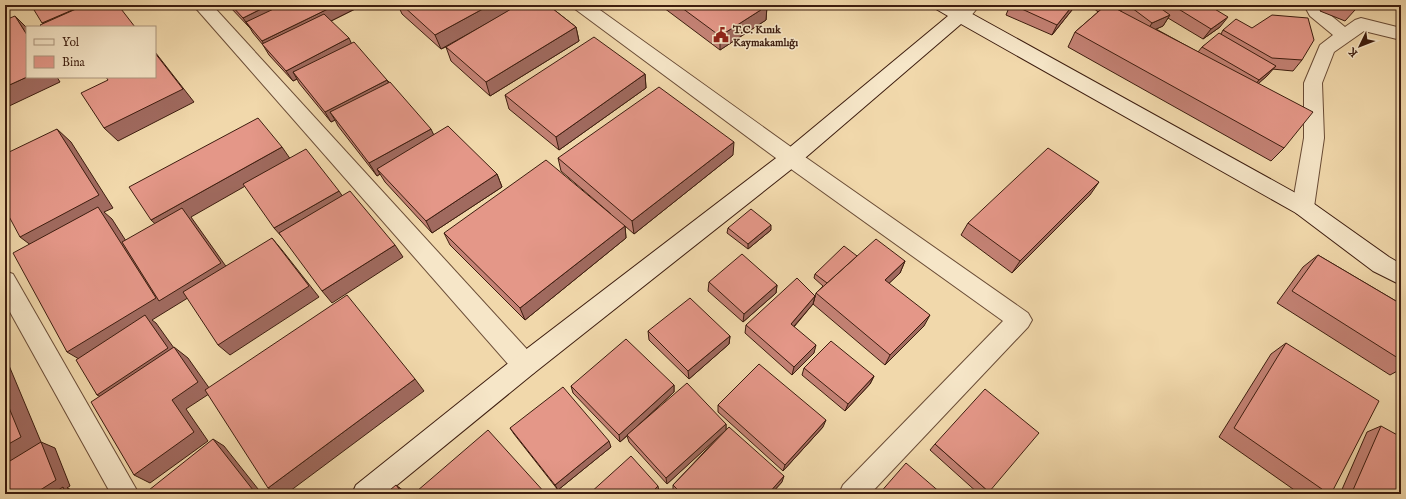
<svg xmlns="http://www.w3.org/2000/svg" width="1406" height="499" viewBox="0 0 1406 499" font-family="'IM FELL English',serif">
<style>
.lines{fill:none;stroke-linecap:round;stroke-linejoin:round}
.street-casing{stroke:#6a4c36;stroke-width:2}
.secondary-casing{stroke:#3d1d0f;stroke-width:2}
.street{fill:#f6e6c8;fill-rule:evenodd}
.secondary{fill:#f6e6c8;fill-rule:evenodd}
.wall{fill:#c48275;stroke:#3d1d0f}
.shaded-wall{fill:#a06a5f;stroke:#3d1d0f}
.building{fill:#e49788;stroke:#3d1d0f}
.labels{text-anchor:middle;stroke-width:3;stroke-linejoin:round;paint-order:stroke}
.poi-label{font-size:11px;font-weight:bold;fill:#3d1d0f;stroke:#f6e6c8;text-anchor:start}
</style>
<rect width="100%" height="100%" fill="#f1d8ab"/>
<filter id="stains"><feTurbulence type="fractalNoise" baseFrequency=".005" numOctaves="4"/><feColorMatrix values="0 0 0 0 .2 0 0 0 0 .09 0 0 0 0 .02 0 0 0 .5 -.17"/></filter>
<radialGradient id="worn" r=".72"><stop offset=".6" stop-color="#630" stop-opacity="0"/><stop offset="1" stop-color="#630" stop-opacity=".3"/></radialGradient>
<g class="lines">
<defs>
<g id="street">
<path d="M193,5H212L534,357L537,365L534,373L525,376L516,373Z"/>
<path d="M572,5H593L798,152L1028,313L1032,320L1028,327L870,494H839L843,485L1003,321L784,164L575,9Z"/>
<path d="M960,5H979C973,15 965,24 953,20L950,16Z"/>
<path d="M1304,5H1322L1323,9L1345,27L1355,20L1361,18L1401,28V40L1364,31L1334,52L1322,83L1324,138L1314,207L1310,213L1303,216L1296,213L1292,207L1304,138V83L1320,45L1333,35L1310,16Z"/>
<path d="M5,271L13,274L139,494H111L5,303Z"/>
</g>
<path id="secondary" d="M933,5H956L1310,201L1389,257L1401,264V285L1373,271L1296,213L961,24L798,164L534,373L386,494H352L356,485L516,357L784,152L948,16L936,9Z"/>
</defs>
<use href="#street" class="street-casing"/>
<use href="#secondary" class="secondary-casing"/>
<use href="#street" class="street"/>
<use href="#secondary" class="secondary"/>
</g>
<g class="wall">
<path d="M228,5H356L357,8L331,21L351,44L389,82L434,135L497,174L502,187L432,233L385,182L380,174L377,176L338,126L335,120L331,122L299,83L297,79L293,81L269,55L263,45L253,33L250,28Z"/>
<path d="M398,5H548L576,27L579,41L490,96L451,61L446,47L441,49L402,14Z"/>
<path d="M660,5H766L767,6L766,20L720,50Z"/>
<path d="M1010,5H1075L1072,10L1052,35L1006,15Z"/>
<path d="M1090,5H1156L1158,7L1159,5H1208L1220,27L1203,39L1168,18L1163,26L1156,29L1198,52L1202,47L1221,34L1223,30L1302,60L1293,71L1272,69L1267,76L1258,83L1284,148L1271,161L1068,47L1075,32L1098,12Z"/>
<path d="M1323,5H1356L1355,10L1345,21L1320,11Z"/>
<path d="M645,74L646,88L559,150L509,109L505,95Z"/>
<path d="M733,155L634,234L625,226L626,238L525,320L450,245L444,233L611,214L561,171L558,158Z"/>
<path d="M1090,195L1012,273L961,235L968,223Z"/>
<path d="M728,228L771,230L748,249L727,233Z"/>
<path d="M1318,255L1401,304V369L1390,375L1277,303L1303,267Z"/>
<path d="M857,256L905,261L900,273L889,283L924,326L885,365L813,304L816,293L823,286L814,278L815,274Z"/>
<path d="M709,282L777,285L776,293L743,322L708,291Z"/>
<path d="M815,296L813,304L794,327L814,353L792,375L745,333L746,325Z"/>
<path d="M648,331L730,336L729,344L689,379L649,340Z"/>
<path d="M1286,343L1331,494H1300L1219,437L1271,354Z"/>
<path d="M804,368L874,376L870,384L845,411L802,375Z"/>
<path d="M674,385V392L640,424H726V430L782,482L771,494H677L673,491V485L721,434L667,484L629,442L627,436L620,442L573,393L571,386Z"/>
<path d="M718,405L823,427L783,471L718,412Z"/>
<path d="M1381,426L1401,494H1340L1367,432Z"/>
<path d="M510,428L611,447L558,490L514,434Z"/>
<path d="M935,444L989,492L987,494H979L930,450Z"/>
</g>
<g class="shaded-wall">
<path d="M84,5L46,27L42,23Z"/>
<path d="M269,5H296L246,22L250,28L243,18Z"/>
<path d="M336,5H356L357,8L269,52L262,41Z"/>
<path d="M490,5H520L441,49L435,35Z"/>
<path d="M1073,5H1075L1072,10L1052,35L1057,25Z"/>
<path d="M1120,5H1124L1119,14L1113,8Z"/>
<path d="M767,6L766,20L720,50V36Z"/>
<path d="M1170,15L1163,26L1145,34L1152,23Z"/>
<path d="M15,16L27,28V35Z"/>
<path d="M1228,17L1220,27L1203,39L1211,29Z"/>
<path d="M576,27L579,41L490,96L486,82Z"/>
<path d="M349,38L354,49L293,72L297,79L293,81L286,71Z"/>
<path d="M155,52L194,102L118,141L104,128Z"/>
<path d="M1276,66L1267,76L1250,91L1259,80Z"/>
<path d="M645,74L646,88L559,150L556,137Z"/>
<path d="M27,77H57L60,82L5,108V87Z"/>
<path d="M387,80L392,90L330,112L335,120L331,122L325,112Z"/>
<path d="M57,129L71,142L113,208L104,212L112,219L163,299L164,232L151,220L282,147L291,160L191,217L230,272L152,320L156,323L179,355L110,402L97,395L84,362L67,352L36,249L20,237Z"/>
<path d="M431,129L437,142L377,169L380,174L377,176L369,163Z"/>
<path d="M734,142L733,155L634,234L632,221Z"/>
<path d="M497,174L502,187L432,233L426,221Z"/>
<path d="M1099,182L1090,195L1012,273L1020,261Z"/>
<path d="M339,191L345,200L282,237L274,228Z"/>
<path d="M771,225V230L748,249V244Z"/>
<path d="M625,226L626,238L525,320L520,308Z"/>
<path d="M272,238L282,250L319,297L230,355L218,345Z"/>
<path d="M395,245L403,257L332,303L322,291Z"/>
<path d="M905,261L900,273L880,292L885,280Z"/>
<path d="M777,285L776,293L743,322L744,314Z"/>
<path d="M815,296L813,304L789,332L791,324Z"/>
<path d="M930,315L924,326L885,365L890,355Z"/>
<path d="M730,336L729,344L689,379L688,371Z"/>
<path d="M816,345L814,353L792,375L794,367Z"/>
<path d="M174,347L188,358L212,392L186,409L208,441L150,483L134,475L172,400Z"/>
<path d="M5,356L41,442L55,448L70,486L67,488L81,494H34L5,469Z"/>
<path d="M874,376L870,384L845,411L848,404Z"/>
<path d="M415,379L424,391L286,494H278L268,488Z"/>
<path d="M674,385V392L620,442L619,435Z"/>
<path d="M826,420L823,427L783,471L785,465Z"/>
<path d="M726,424V430L667,484L666,478Z"/>
<path d="M213,439L224,446L262,494H248Z"/>
<path d="M609,441L611,447L558,490L555,485Z"/>
<path d="M784,476L782,482L771,494H768Z"/>
<path d="M396,485L405,492L406,494H403Z"/>
<path d="M658,486L659,491L656,494H650Z"/>
</g>
<g class="building">
<path d="M31,5H84L42,23Z"/>
<path d="M85,5H118L135,27H42L40,25Z"/>
<path d="M231,5H269L243,18Z"/>
<path d="M282,5H336L262,41L246,22Z"/>
<path d="M402,5H490L435,35Z"/>
<path d="M518,5H548L576,27L486,82L446,47Z"/>
<path d="M678,5H766L767,6L720,36Z"/>
<path d="M1013,5H1073L1057,25Z"/>
<path d="M1106,5H1109L1313,112L1284,148L1075,32Z"/>
<path d="M1109,5H1120L1114,8Z"/>
<path d="M1128,5H1156L1170,15L1152,23Z"/>
<path d="M1172,5H1208L1228,17L1211,29Z"/>
<path d="M1341,5H1356L1355,10Z"/>
<path d="M324,14L349,38L286,71L262,44Z"/>
<path d="M1272,15L1308,18L1314,40L1302,60L1272,58L1223,30L1236,19L1252,28Z"/>
<path d="M15,16L27,35V77L5,87V20Z"/>
<path d="M1219,33L1276,66L1259,80L1202,47Z"/>
<path d="M594,37L645,74L556,137L505,95Z"/>
<path d="M354,42L387,80L325,112L293,72Z"/>
<path d="M155,53L183,89L104,128L81,93L108,80L106,77H155Z"/>
<path d="M390,82L431,129L369,163L330,112Z"/>
<path d="M659,87L734,142L632,221L558,158Z"/>
<path d="M258,118L282,147L151,220L129,187Z"/>
<path d="M448,126L497,174L426,221L377,169Z"/>
<path d="M57,129L99,195L20,237L5,209V154Z"/>
<path d="M1048,148L1099,182L1020,261L968,223Z"/>
<path d="M306,149L339,191L274,228L243,184Z"/>
<path d="M546,160L625,226L520,308L444,233Z"/>
<path d="M350,191L395,245L322,291L279,233Z"/>
<path d="M98,207L156,298L67,352L13,253Z"/>
<path d="M182,208L221,263L159,301L122,242Z"/>
<path d="M751,209L771,225L748,244L728,228Z"/>
<path d="M272,238L309,286L218,345L183,292Z"/>
<path d="M876,239L905,261L885,280L930,315L890,355L816,293Z"/>
<path d="M844,246L857,256L827,283L815,274Z"/>
<path d="M742,254L777,285L744,314L709,282Z"/>
<path d="M1318,255L1401,304V360L1292,291Z"/>
<path d="M797,278L815,296L791,324L816,345L794,367L746,325Z"/>
<path d="M347,295L415,379L268,488L205,390Z"/>
<path d="M690,298L730,336L688,371L648,331Z"/>
<path d="M145,315L168,348L97,395L76,360Z"/>
<path d="M626,339L674,385L619,435L571,386Z"/>
<path d="M831,341L874,376L848,404L804,368Z"/>
<path d="M1286,343L1379,401L1331,494H1329L1234,428Z"/>
<path d="M174,347L198,382L172,400L194,432L134,475L91,402Z"/>
<path d="M759,364L826,420L785,465L718,405Z"/>
<path d="M687,383L726,424L666,478L627,435Z"/>
<path d="M563,387L609,441L555,485L510,428Z"/>
<path d="M985,389L1039,433L989,492L935,444Z"/>
<path d="M5,398L21,437L5,446Z"/>
<path d="M1381,426L1401,437V494H1359L1353,490Z"/>
<path d="M729,427L784,476L768,494H682L673,485Z"/>
<path d="M488,430L546,494H419L417,491Z"/>
<path d="M213,439L253,490L248,494H144Z"/>
<path d="M41,442L56,480L34,494H5V464Z"/>
<path d="M631,456L658,486L650,494H589Z"/>
<path d="M906,463L942,494H879Z"/>
<path d="M396,485L403,494H385Z"/>
<path d="M63,487L66,494H52Z"/>
</g>
<defs>
<symbol id="civic-bare" viewBox="-9 -9 18 18"><path d="M-.6-6.5H3V-4.5H.6V-3L4-1V1h2V6H-6V1h2V-1L-.6-3ZM-1.2 2.5V6h2.4V2.5Z" fill="#8f2418" stroke="#f6e6c8" stroke-width="2.5" paint-order="stroke"/></symbol>
</defs>
<g fill-rule="evenodd">
<use href="#civic-bare" x="710" y="24" width="22" height="22"/>
</g>
<g class="labels">
<g class="poi-label">
<text x="733" y="33">T.C. Kınık<tspan x="733" dy="13">Kaymakamlığı</tspan></text>
</g>
</g>
<rect width="1406" height="499" fill="none" stroke="#f1d8ab" stroke-width="20"/>
<rect x="6" y="6" width="1394" height="487" fill="none" stroke="#3d1d0f" stroke-width="2"/>
<rect x="10" y="10" width="1386" height="479" fill="none" stroke="#3d1d0f"/>
<rect x="26" y="26" width="130" height="52" fill="#f6e6c8" stroke="#ac967e"/>
<rect x="34" y="39" width="20" height="6" fill="#f6e6c8" stroke="#ac967e"/>
<text x="62" y="46" font-size="12" fill="#3d1d0f">Yol</text>
<rect x="34" y="56" width="20" height="12" fill="#e49788" stroke="#ac967e"/>
<text x="62" y="66" font-size="12" fill="#3d1d0f">Bina</text>
<g transform="translate(1360 46) rotate(227)" stroke="#f6e6c8" stroke-width="3" paint-order="stroke">
<path d="M0-3L7 15L0 10L-7 15Z" fill="#3d1d0f"/>
<text y="-6" font-size="11" font-weight="bold" text-anchor="middle" fill="#3d1d0f">K</text>
</g>
<rect width="100%" height="100%" filter="url(#stains)"/>
<rect width="100%" height="100%" fill="url(#worn)"/>
</svg>
